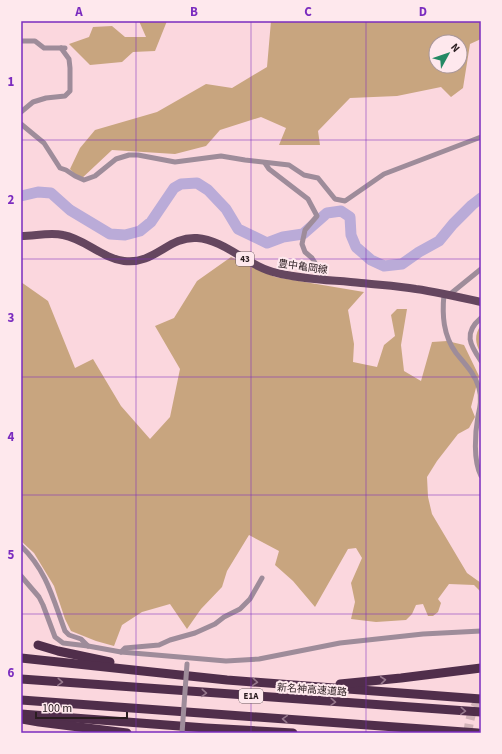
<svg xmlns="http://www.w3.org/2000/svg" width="502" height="754" viewBox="0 0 502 754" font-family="'Source Sans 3','Noto Sans JP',sans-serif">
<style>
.forest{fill:#c8a57f;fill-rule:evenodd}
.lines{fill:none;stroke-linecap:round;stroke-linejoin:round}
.river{stroke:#baabd8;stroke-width:11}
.highway-tunnel{stroke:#d1b2b8;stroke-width:9;stroke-dasharray:9 4.5;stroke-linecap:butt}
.street{stroke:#9e8c9a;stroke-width:5}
.primary{stroke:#65465f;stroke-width:8}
.highway{stroke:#502e4b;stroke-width:9}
.street-bridge{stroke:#9e8c9a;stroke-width:5}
.oneway{stroke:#96788c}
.grid{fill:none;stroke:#7b2cbf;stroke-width:1;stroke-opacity:0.55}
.labels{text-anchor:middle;stroke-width:4;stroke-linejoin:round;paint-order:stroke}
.shield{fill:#fee8ed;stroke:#6a5a5e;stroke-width:1}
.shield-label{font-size:9px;font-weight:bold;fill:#2a1d20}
.street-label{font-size:10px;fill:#2a1d20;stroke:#fee8ed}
.neatline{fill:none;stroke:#7b2cbf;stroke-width:1.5}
.grid-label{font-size:13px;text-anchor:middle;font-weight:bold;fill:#7b2cbf}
</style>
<rect width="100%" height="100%" fill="#fbd7de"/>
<g class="forest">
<path d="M139,21H167L155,51L133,52L122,62L90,65L69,44L89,37L93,27L112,26L125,37H146Z"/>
<path d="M271,21H481V39L470,44L463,88L451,97L441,87L397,96L350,98L318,131L320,145H279L286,128L261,117L220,130L206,146L175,154L112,150L80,180L70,169L80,148L95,130L157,112L206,84L232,88L267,67ZM436,42H460V66H436Z"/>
<path d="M231,257L275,277L364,292L348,310L354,344L353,362L377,367L384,345L395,336L391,315L397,309H407L401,345L404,371L421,381L432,342L447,341L464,345L479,376L471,407L475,417L469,428L458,434L437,461L427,477L428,497L432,514L467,573L481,583V592L474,585L449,584L438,599L441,603L438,612L433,616H428L423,604L416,605L412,614L406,620L376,622L351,619L355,602L351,583L362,558L356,548L348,549L315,607L293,581L275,565L279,551L249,535L227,571L222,587L201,609L187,629L170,604L142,612L122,625L114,646L96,641L71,631L65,619L54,586L34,553L21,541V282L48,301L75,368L93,359L121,406L150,439L170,417L180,369L155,326L174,318L197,281Z"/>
<path d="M481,325V354C475,343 474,335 481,325Z"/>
</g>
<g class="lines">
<path class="river" d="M21,196L38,192L51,193L70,210L110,234L125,235L140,231L151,222L174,188L181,184L197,183L208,190L226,209L238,229L267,243L283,237L303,234L327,213L341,211L350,217L351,235L356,247L371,260L384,266L402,264L419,252L439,241L453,224L472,205L481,198"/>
<path class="highway-tunnel" d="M468,733C469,720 472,708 481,698"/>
<g class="street">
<path d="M21,41H35L44,48H65"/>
<path d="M21,112L33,102L46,98L65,96L70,91V68L69,59L61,48"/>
<path d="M21,124L44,143L60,168L66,170L75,176L84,180L95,176L116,159L129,155H138L175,162L221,156L245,160L289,165L304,175L318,178L335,199L345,201L384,174L481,137"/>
<path d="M265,163L269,169L308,199L317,216L305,230L302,244L305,252L312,258L325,279"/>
<path d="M444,294C442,315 443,335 456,353C465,364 475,374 479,388C482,398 480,407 478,416C475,433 473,460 481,476"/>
<path d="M449,295L481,269"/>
<path d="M481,318C463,333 470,345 481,361"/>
<path d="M21,546C47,571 53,599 65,631L69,635L81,639L88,646"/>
<path d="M21,576L39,597L43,605L55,637L63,643L88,646L121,652L226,661L259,659L340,643L423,634L481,631"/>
<path d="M121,652L125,648L159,645L170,640L195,633L215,624L224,617L240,609L250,599L262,578"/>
</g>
<path class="primary" d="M21,236C35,236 50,232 63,235C85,239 102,258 124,261C155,265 168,236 197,238C225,240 249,267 277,273C305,280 333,280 361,283C379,285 398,286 416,289C437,292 459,297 481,302"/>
<g class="highway">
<path d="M38,645L58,651L110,662"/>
<path d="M21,658L227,680L481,699"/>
<path d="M21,679L481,712"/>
<path d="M340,684L401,678L481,668"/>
<path d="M21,700L478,733"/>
<path d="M21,714L206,728L293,733"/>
<path d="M22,719L39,722L127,733"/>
</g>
<path class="street-bridge" d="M182,733L187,664"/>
</g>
<defs><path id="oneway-chevron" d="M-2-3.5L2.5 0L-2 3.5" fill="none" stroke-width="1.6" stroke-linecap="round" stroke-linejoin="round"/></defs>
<g class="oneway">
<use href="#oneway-chevron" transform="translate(383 680) rotate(-6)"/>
<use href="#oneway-chevron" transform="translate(60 682) rotate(4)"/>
<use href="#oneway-chevron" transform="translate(255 682) rotate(5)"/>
<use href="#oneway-chevron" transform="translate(204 693) rotate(4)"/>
<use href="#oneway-chevron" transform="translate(333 702) rotate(4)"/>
<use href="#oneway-chevron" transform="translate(463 711) rotate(4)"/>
<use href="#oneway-chevron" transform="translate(285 719) rotate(-176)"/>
</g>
<path class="grid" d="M136,21V733M251,21V733M366,21V733M21,140H481M21,259H481M21,377H481M21,495H481M21,614H481"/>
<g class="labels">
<g class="shield">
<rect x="236" y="252" width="18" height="14" rx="3"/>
<rect x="239" y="689" width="24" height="14" rx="3"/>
</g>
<g class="shield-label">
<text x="245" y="262">43</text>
<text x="251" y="699">E1A</text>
</g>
<g class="street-label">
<text transform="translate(303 266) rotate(8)" y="4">豊中亀岡線</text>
<text transform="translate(312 689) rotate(4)" y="4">新名神高速道路</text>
</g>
</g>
<rect width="502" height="754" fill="none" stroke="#fee8ed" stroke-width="44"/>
<g transform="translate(448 54) rotate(50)"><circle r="19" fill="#fee8ed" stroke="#a9979b"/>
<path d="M0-3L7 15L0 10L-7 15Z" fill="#248964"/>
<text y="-6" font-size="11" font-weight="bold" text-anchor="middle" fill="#2a1d20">N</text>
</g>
<path d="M36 712v6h91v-6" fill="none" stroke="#2a1d20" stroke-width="2"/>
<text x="42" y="712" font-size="12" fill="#2a1d20" stroke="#fee8ed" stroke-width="3" paint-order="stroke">100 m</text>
<rect x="22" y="22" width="458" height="710" class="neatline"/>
<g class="grid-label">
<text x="79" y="16">A</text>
<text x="194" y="16">B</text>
<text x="308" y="16">C</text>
<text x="423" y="16">D</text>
<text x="11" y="86">1</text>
<text x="11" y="204">2</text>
<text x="11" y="322">3</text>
<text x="11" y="441">4</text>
<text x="11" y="559">5</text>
<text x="11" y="677">6</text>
</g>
</svg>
